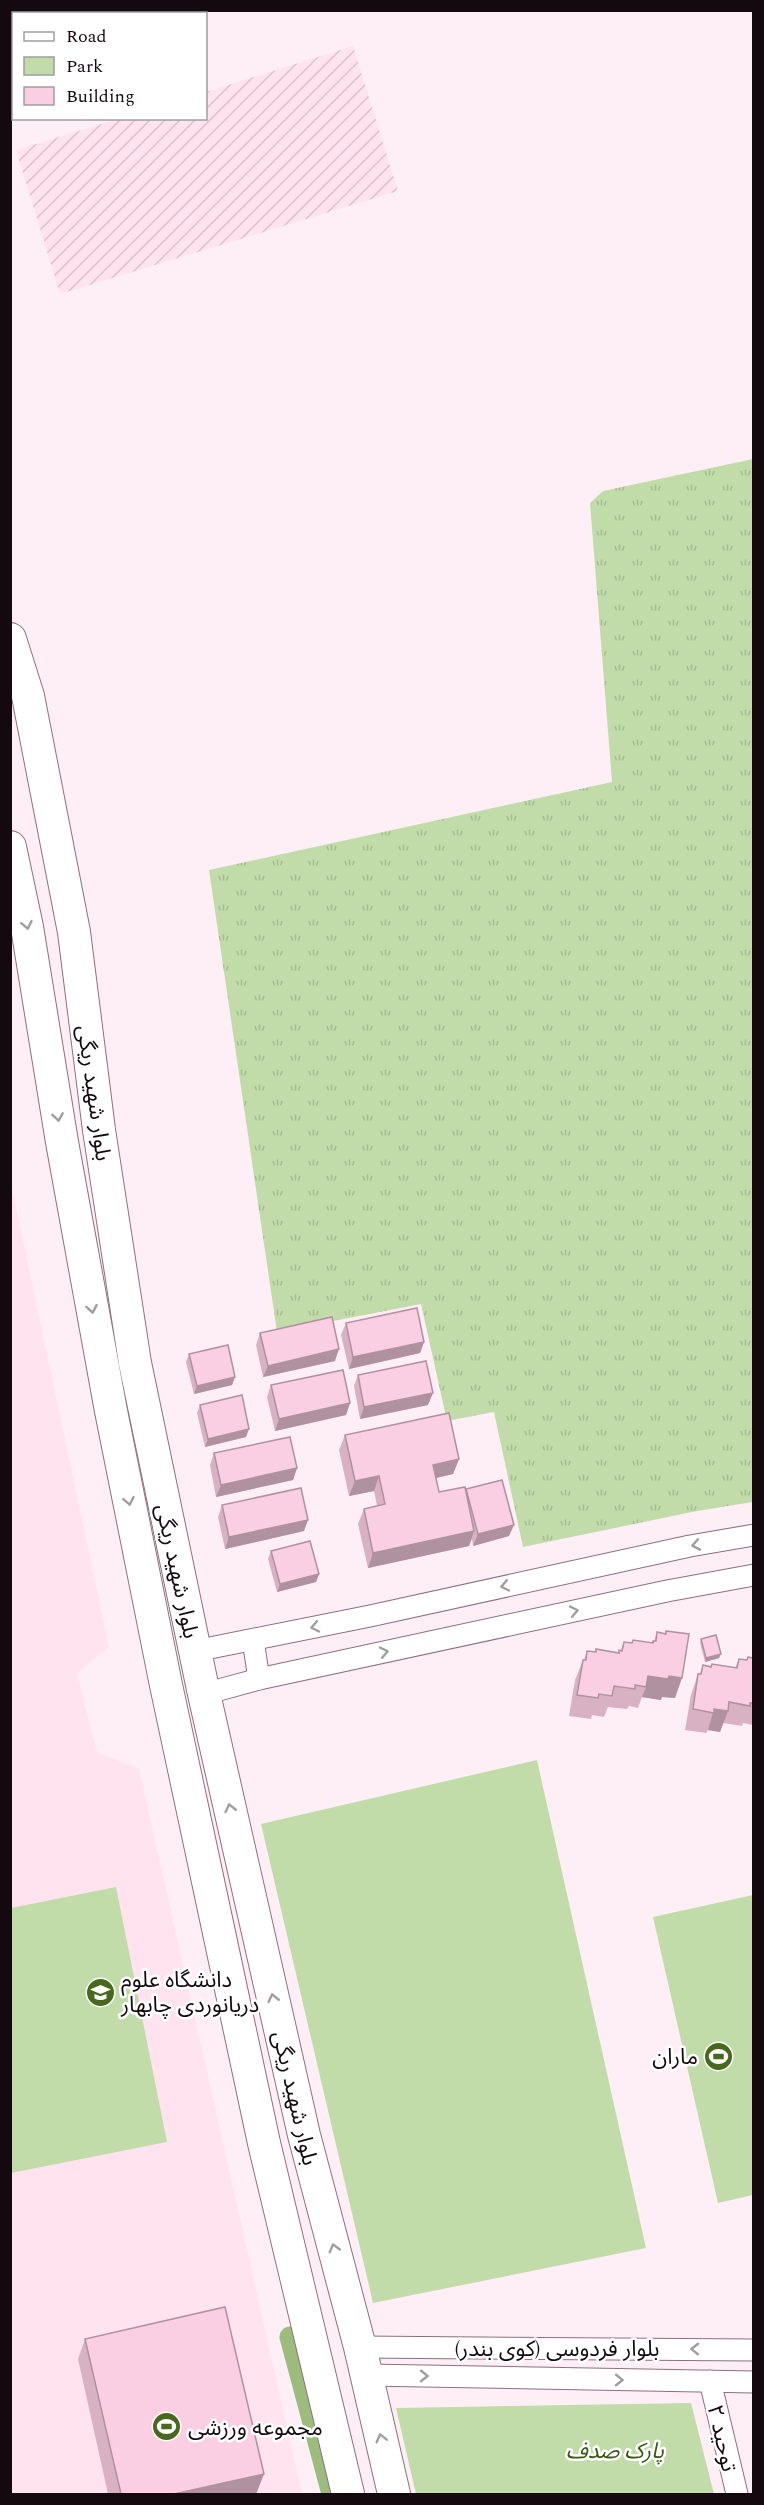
<svg xmlns="http://www.w3.org/2000/svg" width="764" height="2505" viewBox="0 0 764 2505" font-family="Spectral,'Noto Sans Arabic',serif">
<style>
.built{fill:#ffe3ef}
.industrial{fill:url(#industrial-furrows)}
.grass{fill:url(#grass-tufts)}
.park{fill:#c1dca9}
.lines{fill:none;stroke-linecap:round;stroke-linejoin:round}
.canal{stroke:#9cbc7d;stroke-width:21}
.minor-casing{stroke:#8f6f7e;stroke-width:23}
.highway-casing{stroke:#8f6f7e;stroke-width:34}
.minor{stroke:#fff;stroke-width:21}
.highway{stroke:#fff;stroke-width:32}
.wall{fill:#d8b2c3}
.shaded-wall{fill:#b0919f}
.building{fill:#fbcfe3;stroke:#b0919f;stroke-width:1.5}
.oneway{stroke:#a19d9f}
.labels{text-anchor:middle;stroke-width:5;stroke-linejoin:round;paint-order:stroke}
.street-label{font-size:22px;fill:#14090f;stroke:#fff}
.poi-label{font-size:22px;fill:#14090f;stroke:#fff;text-anchor:start}
.park-label{font-size:22px;font-style:italic;fill:#3b5714;stroke:#fff}
</style>
<defs>
<pattern id="industrial-furrows" width="10" height="10" patternUnits="userSpaceOnUse" patternTransform="scale(1.5)"><rect width="10" height="10" fill="#ffe3ef"/><path d="M-1 1l2-2M0 10L10 0M9 11l2-2" fill="none" stroke="#dac1cc"/></pattern>
<pattern id="grass-tufts" width="24" height="20" patternUnits="userSpaceOnUse" patternTransform="scale(1.5)"><rect width="24" height="20" fill="#c1dca9"/><path d="M3 7l-1-3M5 7V3M7 7l1-3M15 17l-1-3M17 17v-4M19 17l1-3" fill="none" stroke="#a5bb90"/></pattern>
</defs>
<rect width="100%" height="100%" fill="#feeff6"/>
<path class="built" d="M10,1179L109,1647L77,1673L97,1752L139,1769L302,2494H11Z"/>
<path class="industrial" d="M353,46L398,191L60,294L16,150L118,119L206,118V92Z"/>
<path class="grass" d="M753,459V1502L697,1511L523,1547L494,1412L447,1421L421,1304L277,1332L209,870L612,782L590,503L603,491Z"/>
<g class="park">
<path d="M537,1760L646,2248L373,2303L261,1824Z"/>
<path d="M116,1887L167,2142L11,2173V1908Z"/>
<path d="M753,1895V2195L718,2203L653,1917Z"/>
<path d="M691,2403L714,2494H416L396,2408Z"/>
</g>
<g class="lines">
<path class="canal" d="M290,2337L332,2494"/>
<defs>
<g id="minor">
<path d="M253,1640L259,1679"/>
<path d="M195,1651L370,1616L690,1546L754,1535"/>
<path d="M204,1694L259,1679L667,1591L754,1575"/>
<path d="M360,2347L754,2350"/>
<path d="M366,2375L754,2382"/>
<path d="M710,2381L737,2494"/>
</g>
<g id="highway">
<path d="M49,14L58,10"/>
<path d="M10,27L14,26"/>
<path d="M10,639L28,696L74,932L99,1130L135,1363L204,1694L304,2135L360,2347L394,2494"/>
<path d="M10,847L27,927L62,1142L111,1411L166,1685L264,2143L348,2494"/>
</g>
</defs>
<use href="#minor" class="minor-casing"/>
<use href="#highway" class="highway-casing"/>
<use href="#minor" class="minor"/>
<use href="#highway" class="highway"/>
</g>
<g class="wall">
<path d="M346,1323L424,1342L420,1353L349,1369L341,1335Z"/>
<path d="M260,1333L335,1361L263,1377L256,1345Z"/>
<path d="M189,1354L235,1377L232,1385L194,1394L186,1362Z"/>
<path d="M358,1375L428,1405L360,1419L354,1386Z"/>
<path d="M271,1385L350,1403L346,1415L275,1431L267,1397Z"/>
<path d="M200,1405L246,1437L205,1447L197,1413Z"/>
<path d="M345,1435L459,1459L453,1474L436,1478L439,1492L466,1491V1489L509,1536L473,1546L472,1539L469,1546L368,1568L358,1524L364,1509L377,1506L374,1491L349,1496L339,1450Z"/>
<path d="M214,1453L297,1468L293,1480L216,1497L210,1465Z"/>
<path d="M222,1505L304,1531L225,1549L218,1517Z"/>
<path d="M271,1551L319,1574L316,1582L277,1592L268,1559Z"/>
<path d="M657,1632L675,1698L662,1697L661,1700L642,1697L638,1708L629,1706L627,1709L608,1707L604,1717L592,1715L591,1719L569,1716L575,1680L583,1660H584L587,1651L595,1652L596,1649L618,1653L619,1650H621L624,1642L632,1643L633,1640L652,1643L653,1641H654Z"/>
<path d="M701,1639L719,1658L705,1662L700,1643Z"/>
<path d="M748,1657L753,1658V1725L743,1723L742,1726L723,1723L720,1732L708,1730L706,1733L685,1730L691,1695L698,1674H700L703,1665L735,1668L739,1659L747,1660Z"/>
<path d="M85,2339L264,2474L256,2494H108L78,2359Z"/>
</g>
<g class="shaded-wall">
<path d="M424,1342L420,1353L349,1369L353,1357Z"/>
<path d="M339,1349L335,1361L263,1377L268,1366Z"/>
<path d="M235,1377L232,1385L194,1394L197,1386Z"/>
<path d="M433,1393L428,1405L360,1419L364,1407Z"/>
<path d="M350,1403L346,1415L275,1431L279,1419Z"/>
<path d="M249,1429L246,1437L205,1447L208,1439Z"/>
<path d="M459,1459L453,1474L427,1480L433,1465Z"/>
<path d="M297,1468L293,1480L216,1497L221,1485Z"/>
<path d="M379,1476L374,1491L349,1496L355,1481Z"/>
<path d="M308,1520L304,1531L225,1549L229,1537Z"/>
<path d="M514,1525L509,1536L473,1546L478,1534Z"/>
<path d="M474,1531L469,1546L368,1568L373,1553Z"/>
<path d="M319,1574L316,1582L277,1592L280,1584Z"/>
<path d="M721,1654L719,1658L705,1662L706,1658Z"/>
<path d="M648,1676H669L682,1678L675,1698L662,1697L661,1700L642,1697L646,1687Z"/>
<path d="M714,1709L728,1711L720,1732L708,1730Z"/>
<path d="M264,2474L256,2494H174Z"/>
</g>
<g class="building">
<path d="M417,1308L424,1342L353,1357L346,1323Z"/>
<path d="M332,1317L339,1349L268,1366L260,1333Z"/>
<path d="M228,1345L235,1377L197,1386L189,1354Z"/>
<path d="M426,1361L433,1393L364,1407L358,1375Z"/>
<path d="M343,1370L350,1403L279,1419L271,1385Z"/>
<path d="M242,1395L249,1429L208,1439L200,1405Z"/>
<path d="M449,1413L459,1459L433,1465L439,1492L465,1487L474,1531L373,1553L364,1509L385,1504L379,1476L355,1481L345,1435Z"/>
<path d="M290,1437L297,1468L221,1485L214,1453Z"/>
<path d="M502,1480L514,1525L478,1534L466,1489Z"/>
<path d="M301,1488L308,1520L229,1537L222,1505Z"/>
<path d="M310,1541L319,1574L280,1584L271,1551Z"/>
<path d="M666,1631L689,1634L682,1678L669,1676L668,1679L648,1676L646,1687L635,1685V1689L614,1686L612,1696L599,1694L598,1698L577,1695L583,1660H586L587,1651L596,1652V1649L619,1653V1650L622,1651L624,1642L632,1643L633,1640L653,1643V1641H656L657,1632L666,1634Z"/>
<path d="M716,1635L721,1654L706,1658L701,1639Z"/>
<path d="M748,1657L753,1658V1703H750V1706L729,1702L728,1711L714,1709V1713L693,1709L698,1674H701L703,1665L711,1667L712,1664L737,1668L739,1659L747,1660Z"/>
<path d="M225,2307L264,2474L174,2494H121L85,2339Z"/>
</g>
<defs><path id="oneway-chevron" d="M-2-3.5L2.5 0L-2 3.5" fill="none" stroke-width="1.6" stroke-linecap="round" stroke-linejoin="round" transform="scale(1.5)"/></defs>
<g class="oneway">
<use href="#oneway-chevron" transform="translate(27 925) rotate(79)"/>
<use href="#oneway-chevron" transform="translate(58 1117) rotate(81)"/>
<use href="#oneway-chevron" transform="translate(92 1309) rotate(80)"/>
<use href="#oneway-chevron" transform="translate(129 1501) rotate(79)"/>
<use href="#oneway-chevron" transform="translate(696 1545) rotate(170)"/>
<use href="#oneway-chevron" transform="translate(505 1586) rotate(168)"/>
<use href="#oneway-chevron" transform="translate(574 1611) rotate(-12)"/>
<use href="#oneway-chevron" transform="translate(315 1627) rotate(168)"/>
<use href="#oneway-chevron" transform="translate(384 1652) rotate(-12)"/>
<use href="#oneway-chevron" transform="translate(230 1808) rotate(-103)"/>
<use href="#oneway-chevron" transform="translate(273 1998) rotate(-103)"/>
<use href="#oneway-chevron" transform="translate(334 2248) rotate(-105)"/>
<use href="#oneway-chevron" transform="translate(695 2349) rotate(-179)"/>
<use href="#oneway-chevron" transform="translate(424 2376) rotate(1)"/>
<use href="#oneway-chevron" transform="translate(619 2380) rotate(1)"/>
<use href="#oneway-chevron" transform="translate(381 2438) rotate(-104)"/>
</g>
<defs>
<symbol id="university-disc" viewBox="-11 -11 22 22"><circle r="9.5" fill="#48681e" stroke="#fff"/><path d="M0-5L7-2L0 1L-7-2ZM-4 1L0 2.5L4 1V4Q0 6-4 4Z" fill="#fff"/></symbol>
<symbol id="stadium-disc" viewBox="-11 -11 22 22"><circle r="9.5" fill="#48681e" stroke="#fff"/><path d="M0-5a6.5 5 0 1 0 0 10a6.5 5 0 1 0 0-10ZM-3.5-1.8h7v3.6h-7Z" fill="#fff"/></symbol>
</defs>
<g fill-rule="evenodd">
<use href="#university-disc" x="84" y="1976" width="33" height="33"/>
<use href="#stadium-disc" x="702" y="2040" width="33" height="33"/>
<use href="#stadium-disc" x="150" y="2410" width="33" height="33"/>
</g>
<g class="labels">
<g class="street-label">
<text transform="translate(95 1093) rotate(82)" y="8">بلوار شهید ریگی</text>
<text transform="translate(178 1571) rotate(78)" y="8">بلوار شهید ریگی</text>
<text transform="translate(296 2098) rotate(77)" y="8">بلوار شهید ریگی</text>
<text x="557" y="2356">بلوار فردوسی (کوی بندر)</text>
<text transform="translate(723 2438) rotate(77)" y="8">توحید ۲</text>
</g>
<g class="poi-label">
<text x="121" y="1987">دانشگاه علوم<tspan x="121" dy="25">دریانوردی چابهار</tspan></text>
<text x="698" y="2064" text-anchor="end">ماران</text>
<text x="188" y="2435">مجموعه ورزشی</text>
</g>
<g class="park-label">
<text x="615" y="2458">پارک صدف</text>
</g>
</g>
<rect width="764" height="2505" fill="none" stroke="#14090f" stroke-width="24"/>
<rect x="12" y="12" width="195" height="108" fill="#ffffff" stroke="#a19d9f" stroke-width="1.5"/>
<rect x="24" y="32" width="30" height="9" fill="#ffffff" stroke="#a19d9f" stroke-width="1.5"/>
<text x="66" y="42" font-size="18" fill="#14090f">Road</text>
<rect x="24" y="57" width="30" height="18" fill="#c1dca9" stroke="#a19d9f" stroke-width="1.5"/>
<text x="66" y="72" font-size="18" fill="#14090f">Park</text>
<rect x="24" y="87" width="30" height="18" fill="#fbcfe3" stroke="#a19d9f" stroke-width="1.5"/>
<text x="66" y="102" font-size="18" fill="#14090f">Building</text>
</svg>
